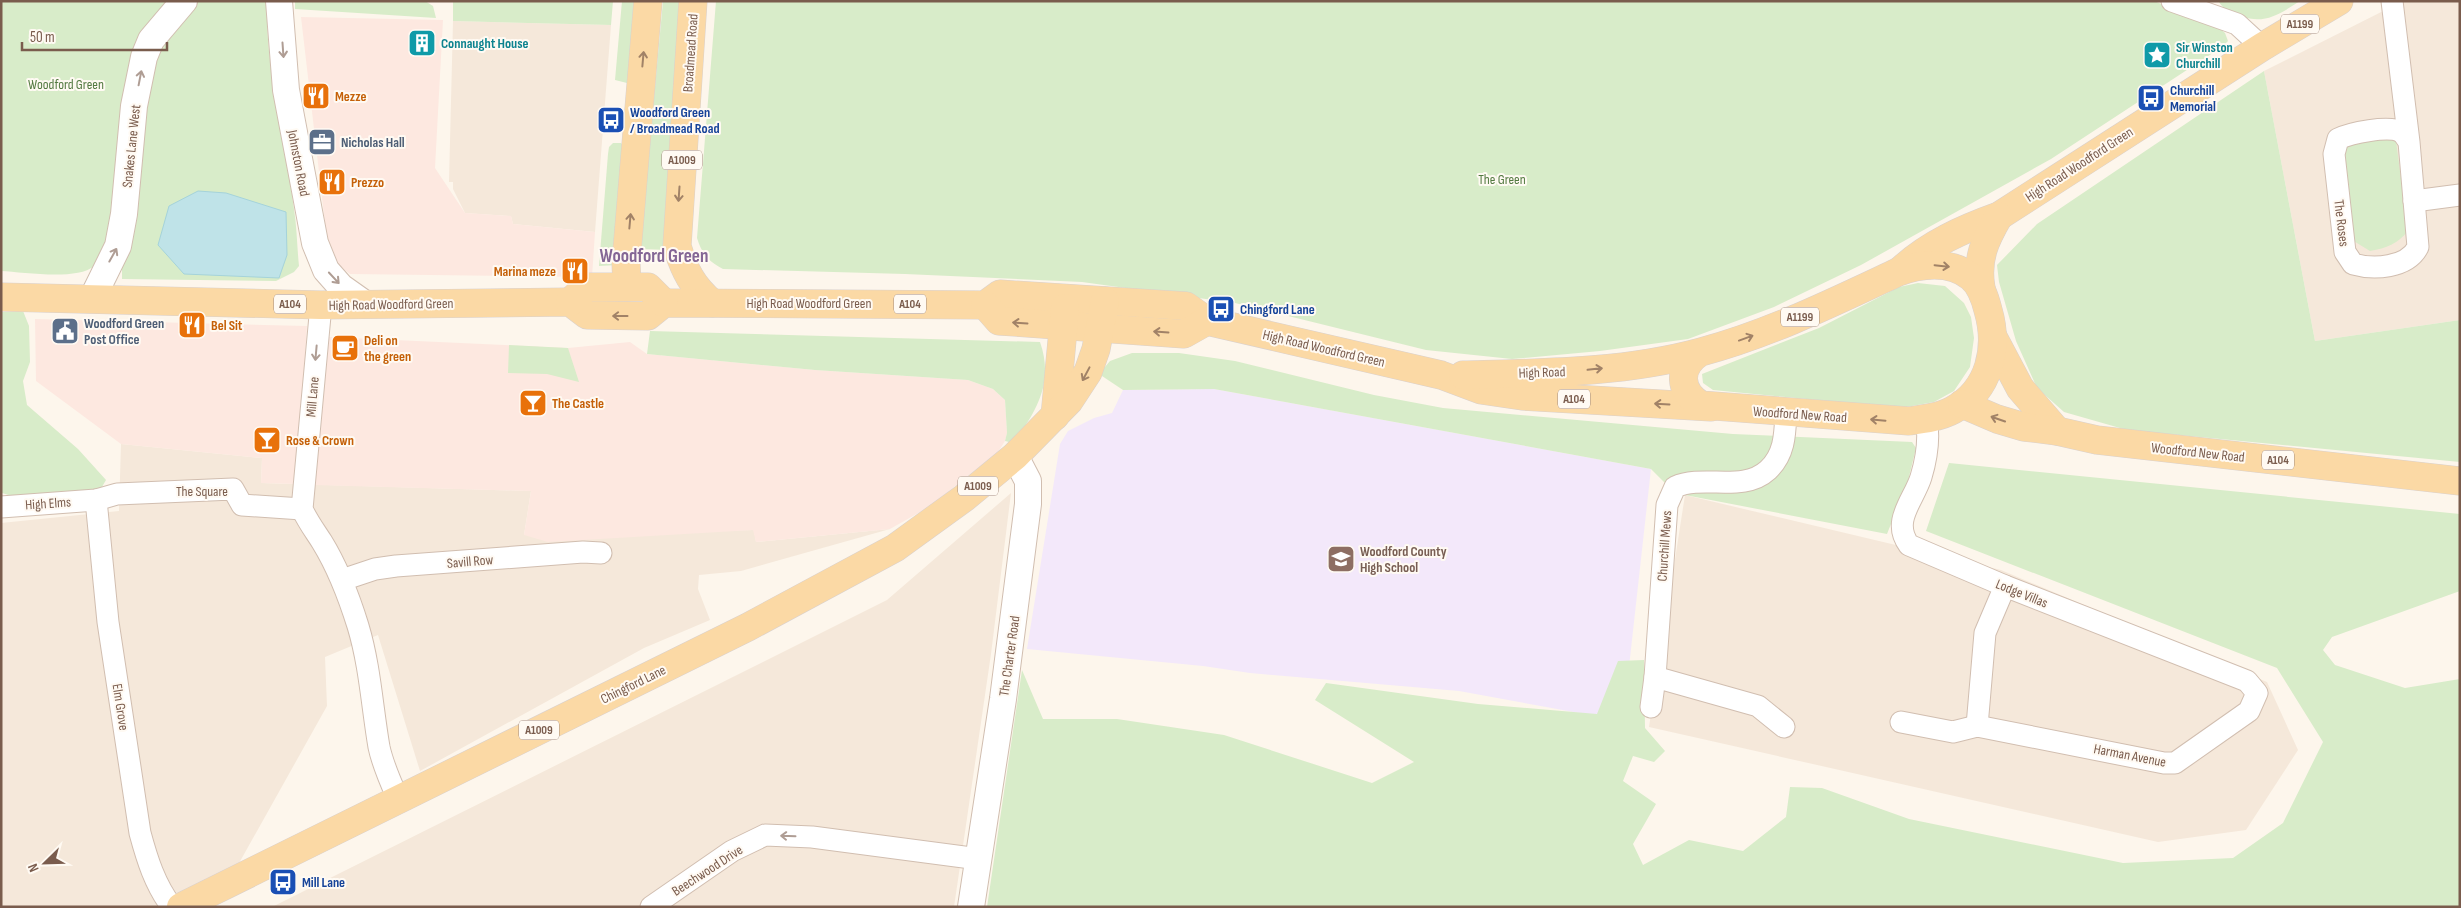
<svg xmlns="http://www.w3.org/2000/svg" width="2461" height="908" viewBox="0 0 2461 908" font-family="'Sofia Sans Condensed',sans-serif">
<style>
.residential{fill:#f5e8da}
.commercial{fill:#fde8e0}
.education{fill:#f3e8fa}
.green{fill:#d8ecc9}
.water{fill:#bfe3e8;stroke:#a5d3da}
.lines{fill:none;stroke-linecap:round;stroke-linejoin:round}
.minor-casing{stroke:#d1beb0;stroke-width:23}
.tertiary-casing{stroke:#d1beb0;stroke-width:28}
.primary-casing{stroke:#dad1cd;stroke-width:29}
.minor{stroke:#fff;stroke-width:21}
.tertiary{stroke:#fff;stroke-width:26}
.primary{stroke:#fbd9a5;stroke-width:28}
.oneway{stroke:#af9d94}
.oneway2{stroke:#a18267}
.labels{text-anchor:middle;stroke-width:4;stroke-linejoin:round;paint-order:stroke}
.shield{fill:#fffaf3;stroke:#a28b7f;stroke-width:1}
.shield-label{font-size:12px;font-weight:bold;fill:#7a5c4d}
.culture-label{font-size:14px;font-weight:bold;fill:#0d838f;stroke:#fffaf3;text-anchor:start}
.street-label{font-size:14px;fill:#7a5c4d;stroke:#fffaf3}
.park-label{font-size:14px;fill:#537a41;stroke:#fffaf3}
.transit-label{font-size:14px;font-weight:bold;fill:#164399;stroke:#fffaf3;text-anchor:start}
.food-label{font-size:14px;font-weight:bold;fill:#c56008;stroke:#fffaf3;text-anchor:start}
.service-label{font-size:14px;font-weight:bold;fill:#4e5e75;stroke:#fffaf3;text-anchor:start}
.education-label{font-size:14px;font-weight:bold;fill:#785e54;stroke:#fffaf3;text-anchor:start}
.district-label{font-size:19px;font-weight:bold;fill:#846695;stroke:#fffaf3}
</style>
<rect width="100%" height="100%" fill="#fdf6ec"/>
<g class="residential">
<path d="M2403,1H2460V320L2315,341L2264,71Z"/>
<path d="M453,21L611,25L595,232L513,224L511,216L465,213L453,189V182H449Z"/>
<path d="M121,444L262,458L261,483L531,491L524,535L754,530L756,542L890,529L741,571L699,575L698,589L710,620L644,648L420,771L378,635L325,657L327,706L238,865L164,907H1V523L119,511Z"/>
<path d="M1011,493L991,654L954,907H272L887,600Z"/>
<path d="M1685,495L2001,570L2267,682L2298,750L2246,830L2158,842L1649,727Z"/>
</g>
<g class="commercial">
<path d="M301,17L443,20L435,168L465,213L511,216L513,224L595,232L592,277L350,274L329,258Z"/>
<path d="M35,319L307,326L297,484L261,483L262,458L121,444L36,381Z"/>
<path d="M329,337L568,348L630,342L647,354L815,370L968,380L993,389L1005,400L1007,433L1005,441L998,452L929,507L890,529L756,542L753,530L548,542L524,535L531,491L314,485Z"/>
</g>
<path class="education" d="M1214,389L1651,469L1623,721L1459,691L1250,673L1203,666L1027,649L1060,444L1068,431L1094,418L1112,413L1123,390Z"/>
<g class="green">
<path d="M1,1H168L107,242C103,250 100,260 94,266C77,281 23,272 1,271Z"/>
<path d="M193,1H267C265,72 286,139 294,209C297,228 297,247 299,266L294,272L276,281L122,279V268L129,238L154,58Z"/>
<path d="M295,1H425L433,6L436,18L295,9Z"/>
<path d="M453,1H613L611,25L453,21Z"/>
<path d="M622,1H638L627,83L615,80Z"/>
<path d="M663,1H683L669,250L640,249Z"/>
<path d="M716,1H2154L2217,26L2225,33L2228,41L2222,47L2051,159L1861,265L1774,307L1688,339L1600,351L1512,359L1426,350L1235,303L1082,282L905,274L723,269C708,261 702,254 697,238Z"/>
<path d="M2218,1H2300C2280,14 2264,25 2241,16C2230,12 2225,11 2218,1Z"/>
<path d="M2264,71L2315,341L2460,320V462L2127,430L2064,412L2037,388L2016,341L1999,282L1997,265L2037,224Z"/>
<path d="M2363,129L2396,141L2408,231C2397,244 2387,248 2370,251L2352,240L2340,158L2348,136Z"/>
<path d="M613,143H621L625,148L618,265L599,266L608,154L609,147Z"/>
<path d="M1918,283L1945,286L1964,303L1971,317L1974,338L1970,367L1954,391L1934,402L1901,408L1713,390L1703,383L1702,374L1819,328L1899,287Z"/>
<path d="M23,311L29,326L30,362L23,381L27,405L78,449L106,480L99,492L15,497L2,493L1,312Z"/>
<path d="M650,331L1040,342C1054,382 1037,411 1013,443L1005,441L1007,433L1005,400L993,389L968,380L815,370L647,354Z"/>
<path d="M509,345L568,348L579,382L547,374L508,373Z"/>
<path d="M1132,353H1179L1235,361L1374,395L1443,408L1733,434L1912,442L1916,448L1908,481L1887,534L1685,495L1666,484L1651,469L1214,389L1123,390L1099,374L1110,361Z"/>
<path d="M1949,463L2460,514V591L2332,637L2323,650L2335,665L2405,688L2460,679V907H987L1022,670L1043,719H1117L1224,735L1372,783L1414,762L1315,700L1326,683L1478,704L1597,714L1618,661L1644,660L1645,728L1665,751L1654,762L1633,756L1623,781L1656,804L1633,844L1643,865L1689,840L1743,851L1786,817L1790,787L1822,788L1909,819L2123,863L2233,858L2283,823L2323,742L2277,668L1926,531Z"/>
</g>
<path class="water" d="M198,191L226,193L286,212L287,255L279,278L184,274L158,245L169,206Z"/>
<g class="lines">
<defs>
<g id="minor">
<path d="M2172,1L2237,24L2262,47"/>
<path d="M2392,1L2409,142L2418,247C2407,268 2374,270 2353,264L2345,252L2334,154L2338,139C2350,133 2389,125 2401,132C2404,134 2407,139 2409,142"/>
<path d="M2414,201L2460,195"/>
<path d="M321,305L302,509C308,522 315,531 322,542C338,568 349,597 358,626C370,666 372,706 379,747C383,766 391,783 399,801"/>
<path d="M96,500L108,622L140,833C147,859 155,885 172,907"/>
<path d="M1,507L96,500L117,494L233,489L242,505L302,509"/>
<path d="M342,580L375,569L396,566L583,552L601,553"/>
<path d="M1655,677L1758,706L1784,727"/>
<path d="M1651,707L1655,677L1667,505L1675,487C1704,474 1743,493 1768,470C1785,454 1785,434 1786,412"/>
<path d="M1901,722L1953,732L1977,726L2164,763H2175L2249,711L2257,693L2247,681L2005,586L1909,545C1891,521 1914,500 1921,477C1927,457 1930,438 1926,418"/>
<path d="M1977,726L1985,633L2005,586"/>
<path d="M651,907L732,851L765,835L812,837L979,859"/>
</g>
<g id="tertiary">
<path d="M279,1L286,90L315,243L326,270L341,287L365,304"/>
<path d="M92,299L118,246L124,214L134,106L144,57L151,40L184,1"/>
<path d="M971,907L1003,699L1028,504V481L1015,456"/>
</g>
<g id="primary">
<path d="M693,1L677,246C684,270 693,287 712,303"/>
<path d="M1901,270C1929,244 1963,229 1999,216L2262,47L2339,1"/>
<path d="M627,287L626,263L648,1"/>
<path d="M1981,288C1976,259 1985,240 1999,216"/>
<path d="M1,297L321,305L570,302L587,315L648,316L664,303L985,305L1000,294L1186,306L1207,321L1441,375L1481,390L1522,396L1711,407"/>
<path d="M570,302L586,287H648L664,303"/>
<path d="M985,305L999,321L1184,334L1207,321"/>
<path d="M1993,337L2020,388L2057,431"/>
<path d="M1463,375C1542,373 1624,373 1701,352C1769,334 1834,302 1898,272C1920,264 1950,260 1971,277C1981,285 1985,298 1988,310C1999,348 1990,390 1953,410C1940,417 1924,419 1909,421L1701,405C1678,391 1678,367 1699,353"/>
<path d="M1962,404L1997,419L2024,427L2057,431L2097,440L2460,481"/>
<path d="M1055,416L1065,308"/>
<path d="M181,907L748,627L895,548L964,498L1015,456L1069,401L1088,372L1096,349L1105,301"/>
</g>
</defs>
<use href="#minor" class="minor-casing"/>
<use href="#tertiary" class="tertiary-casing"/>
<use href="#primary" class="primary-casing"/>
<use href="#minor" class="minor"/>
<use href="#tertiary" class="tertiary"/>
<use href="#primary" class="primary"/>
</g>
<defs><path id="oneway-shaft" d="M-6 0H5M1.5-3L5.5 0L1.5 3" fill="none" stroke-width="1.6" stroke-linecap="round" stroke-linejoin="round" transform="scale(1.25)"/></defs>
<g class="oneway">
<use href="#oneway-shaft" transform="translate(283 50) rotate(86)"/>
<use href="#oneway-shaft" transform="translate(140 78) rotate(-79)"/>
<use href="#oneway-shaft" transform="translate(113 255) rotate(-61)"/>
<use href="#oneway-shaft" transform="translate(334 278) rotate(47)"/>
<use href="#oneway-shaft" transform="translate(316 353) rotate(95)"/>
<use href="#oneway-shaft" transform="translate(788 836) rotate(-178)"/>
</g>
<g class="oneway2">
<use href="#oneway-shaft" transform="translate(643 59) rotate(-85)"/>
<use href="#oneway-shaft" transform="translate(679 194) rotate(94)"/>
<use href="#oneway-shaft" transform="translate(630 221) rotate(-85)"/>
<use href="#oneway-shaft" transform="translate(1942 266) rotate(6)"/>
<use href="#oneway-shaft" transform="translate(620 316) rotate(-180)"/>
<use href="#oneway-shaft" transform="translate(1020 323) rotate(-176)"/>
<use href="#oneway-shaft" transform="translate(1161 332) rotate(-176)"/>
<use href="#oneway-shaft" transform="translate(1746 338) rotate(-20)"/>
<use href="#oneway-shaft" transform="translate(1595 369) rotate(-6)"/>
<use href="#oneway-shaft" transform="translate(1086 374) rotate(118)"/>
<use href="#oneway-shaft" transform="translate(1662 404) rotate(-177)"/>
<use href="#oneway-shaft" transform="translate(1998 419) rotate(-161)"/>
<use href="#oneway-shaft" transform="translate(1878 420) rotate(-175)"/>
</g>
<defs>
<symbol id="building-square" viewBox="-11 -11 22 22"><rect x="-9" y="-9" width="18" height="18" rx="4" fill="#0f9aa8" stroke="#fffaf3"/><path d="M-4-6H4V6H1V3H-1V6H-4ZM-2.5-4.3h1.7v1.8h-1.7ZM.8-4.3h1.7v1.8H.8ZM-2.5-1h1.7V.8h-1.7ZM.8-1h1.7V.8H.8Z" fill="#fff"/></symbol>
<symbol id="sight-square" viewBox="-11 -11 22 22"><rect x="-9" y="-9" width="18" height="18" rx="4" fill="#0f9aa8" stroke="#fffaf3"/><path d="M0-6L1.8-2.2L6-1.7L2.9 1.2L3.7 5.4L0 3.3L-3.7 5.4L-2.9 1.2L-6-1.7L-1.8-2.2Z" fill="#fff"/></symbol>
<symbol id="restaurant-square" viewBox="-11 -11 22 22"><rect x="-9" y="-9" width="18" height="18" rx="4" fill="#e8710a" stroke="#fffaf3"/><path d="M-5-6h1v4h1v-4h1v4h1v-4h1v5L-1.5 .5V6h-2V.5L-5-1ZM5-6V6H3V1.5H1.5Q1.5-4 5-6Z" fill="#fff"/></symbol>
<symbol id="bus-square" viewBox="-11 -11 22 22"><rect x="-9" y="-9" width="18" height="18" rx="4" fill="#1a4fb4" stroke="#fffaf3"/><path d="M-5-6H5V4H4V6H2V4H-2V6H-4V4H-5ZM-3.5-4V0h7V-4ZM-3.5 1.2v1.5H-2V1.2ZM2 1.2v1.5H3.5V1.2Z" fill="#fff"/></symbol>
<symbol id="office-square" viewBox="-11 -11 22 22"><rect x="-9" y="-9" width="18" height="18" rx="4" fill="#5c6f8a" stroke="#fffaf3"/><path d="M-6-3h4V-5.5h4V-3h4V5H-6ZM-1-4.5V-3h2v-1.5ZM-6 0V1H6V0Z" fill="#fff"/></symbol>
<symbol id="civic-square" viewBox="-11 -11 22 22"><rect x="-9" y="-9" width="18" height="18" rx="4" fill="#5c6f8a" stroke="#fffaf3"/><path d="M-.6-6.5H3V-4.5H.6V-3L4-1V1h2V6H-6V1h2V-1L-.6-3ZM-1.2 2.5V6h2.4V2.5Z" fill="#fff"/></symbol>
<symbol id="cafe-square" viewBox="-11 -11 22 22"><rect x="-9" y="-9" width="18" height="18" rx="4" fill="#e8710a" stroke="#fffaf3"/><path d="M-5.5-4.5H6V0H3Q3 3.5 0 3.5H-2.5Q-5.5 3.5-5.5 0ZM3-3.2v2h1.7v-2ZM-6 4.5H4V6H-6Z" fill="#fff"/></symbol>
<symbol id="bar-square" viewBox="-11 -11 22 22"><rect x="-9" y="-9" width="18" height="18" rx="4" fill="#e8710a" stroke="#fffaf3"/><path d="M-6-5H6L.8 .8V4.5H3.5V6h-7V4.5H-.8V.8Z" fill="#fff"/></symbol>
<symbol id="school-square" viewBox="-11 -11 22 22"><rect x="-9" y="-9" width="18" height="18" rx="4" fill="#8d6e63" stroke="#fffaf3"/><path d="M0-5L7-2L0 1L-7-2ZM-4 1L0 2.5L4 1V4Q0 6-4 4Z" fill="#fff"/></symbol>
</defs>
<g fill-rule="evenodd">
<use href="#building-square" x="406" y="27" width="32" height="32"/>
<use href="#sight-square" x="2141" y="39" width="32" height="32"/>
<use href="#restaurant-square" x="300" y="80" width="32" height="32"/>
<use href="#bus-square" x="2135" y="82" width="32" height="32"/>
<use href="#bus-square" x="595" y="104" width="32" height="32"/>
<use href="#office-square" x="306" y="126" width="32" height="32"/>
<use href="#restaurant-square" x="316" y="166" width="32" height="32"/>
<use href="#restaurant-square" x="559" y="255" width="32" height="32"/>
<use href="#bus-square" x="1205" y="293" width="32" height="32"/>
<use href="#restaurant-square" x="176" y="309" width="32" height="32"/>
<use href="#civic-square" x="49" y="315" width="32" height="32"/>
<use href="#cafe-square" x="329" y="332" width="32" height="32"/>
<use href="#bar-square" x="517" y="387" width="32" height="32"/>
<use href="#bar-square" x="251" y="424" width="32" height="32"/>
<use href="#school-square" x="1325" y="543" width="32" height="32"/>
<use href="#bus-square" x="267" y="866" width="32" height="32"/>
</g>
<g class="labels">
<g class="shield">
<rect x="2281" y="14.5" width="38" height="19" rx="4"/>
<rect x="662" y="150.5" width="40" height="19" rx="4"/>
<rect x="274" y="294.5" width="32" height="19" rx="4"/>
<rect x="894" y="294.5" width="32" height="19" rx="4"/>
<rect x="1781" y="307.5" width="38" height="19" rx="4"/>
<rect x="1558" y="389.5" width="32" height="19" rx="4"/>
<rect x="2262" y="450.5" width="32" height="19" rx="4"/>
<rect x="958" y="476.5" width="40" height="19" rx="4"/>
<rect x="519" y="720.5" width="40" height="19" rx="4"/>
</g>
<g class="shield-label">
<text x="2300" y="28">A1199</text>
<text x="682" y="164">A1009</text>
<text x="290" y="308">A104</text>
<text x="910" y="308">A104</text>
<text x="1800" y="321">A1199</text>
<text x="1574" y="403">A104</text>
<text x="2278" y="464">A104</text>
<text x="978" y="490">A1009</text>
<text x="539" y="734">A1009</text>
</g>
<g class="culture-label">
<text x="441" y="48">Connaught House</text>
<text x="2176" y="52">Sir Winston<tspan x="2176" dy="16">Churchill</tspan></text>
</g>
<g class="street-label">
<text transform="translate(690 53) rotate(-86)" y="5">Broadmead Road</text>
<text transform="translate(131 146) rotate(-84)" y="5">Snakes Lane West</text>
<text transform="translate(299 163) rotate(79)" y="5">Johnston Road</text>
<text transform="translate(2079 164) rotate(-33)" y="5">High Road Woodford Green</text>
<text transform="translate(2342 223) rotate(83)" y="5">The Roses</text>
<text x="809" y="308">High Road Woodford Green</text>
<text transform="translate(391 304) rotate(-1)" y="5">High Road Woodford Green</text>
<text transform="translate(1324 348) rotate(13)" y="5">High Road Woodford Green</text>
<text transform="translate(1542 372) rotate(-2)" y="5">High Road</text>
<text transform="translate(312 397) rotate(-85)" y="5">Mill Lane</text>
<text transform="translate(1800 414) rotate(4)" y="5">Woodford New Road</text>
<text transform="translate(2198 452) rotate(6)" y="5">Woodford New Road</text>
<text x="202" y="496">The Square</text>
<text transform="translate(48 503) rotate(-4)" y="5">High Elms</text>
<text transform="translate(1664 546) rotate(-86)" y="5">Churchill Mews</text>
<text transform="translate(470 561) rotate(-5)" y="5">Savill Row</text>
<text transform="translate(2022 593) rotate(22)" y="5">Lodge Villas</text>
<text transform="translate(1009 656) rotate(-82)" y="5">The Charter Road</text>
<text transform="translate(633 684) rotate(-26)" y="5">Chingford Lane</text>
<text transform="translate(121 707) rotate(81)" y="5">Elm Grove</text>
<text transform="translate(2130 755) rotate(11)" y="5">Harman Avenue</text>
<text transform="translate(707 870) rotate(-33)" y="5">Beechwood Drive</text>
</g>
<g class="park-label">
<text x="66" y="89">Woodford Green</text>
<text x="1502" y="184">The Green</text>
</g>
<g class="transit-label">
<text x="2170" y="95">Churchill<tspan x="2170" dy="16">Memorial</tspan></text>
<text x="630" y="117">Woodford Green<tspan x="630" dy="16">/ Broadmead Road</tspan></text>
<text x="1240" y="314">Chingford Lane</text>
<text x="302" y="887">Mill Lane</text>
</g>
<g class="food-label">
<text x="335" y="101">Mezze</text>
<text x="351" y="187">Prezzo</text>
<text x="556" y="276" text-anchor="end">Marina meze</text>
<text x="211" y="330">Bel Sit</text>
<text x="364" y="345">Deli on<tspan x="364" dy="16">the green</tspan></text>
<text x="552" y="408">The Castle</text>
<text x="286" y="445">Rose &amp; Crown</text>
</g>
<g class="service-label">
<text x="341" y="147">Nicholas Hall</text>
<text x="84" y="328">Woodford Green<tspan x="84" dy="16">Post Office</tspan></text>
</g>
<g class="education-label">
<text x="1360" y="556">Woodford County<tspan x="1360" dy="16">High School</tspan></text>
</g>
<g class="district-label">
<text x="654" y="262">Woodford Green</text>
</g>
</g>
<rect width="2461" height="908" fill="none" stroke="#7a5c4d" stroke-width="5"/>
<g transform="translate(45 863) rotate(247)" stroke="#fffaf3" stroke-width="4" paint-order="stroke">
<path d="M0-4L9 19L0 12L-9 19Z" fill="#7a5c4d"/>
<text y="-8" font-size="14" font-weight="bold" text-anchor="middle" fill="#7a5c4d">N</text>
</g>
<path d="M22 42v8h145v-8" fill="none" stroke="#7a5c4d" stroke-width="2.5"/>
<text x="30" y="42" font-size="15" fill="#7a5c4d" stroke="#fffaf3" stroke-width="4" paint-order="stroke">50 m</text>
</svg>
